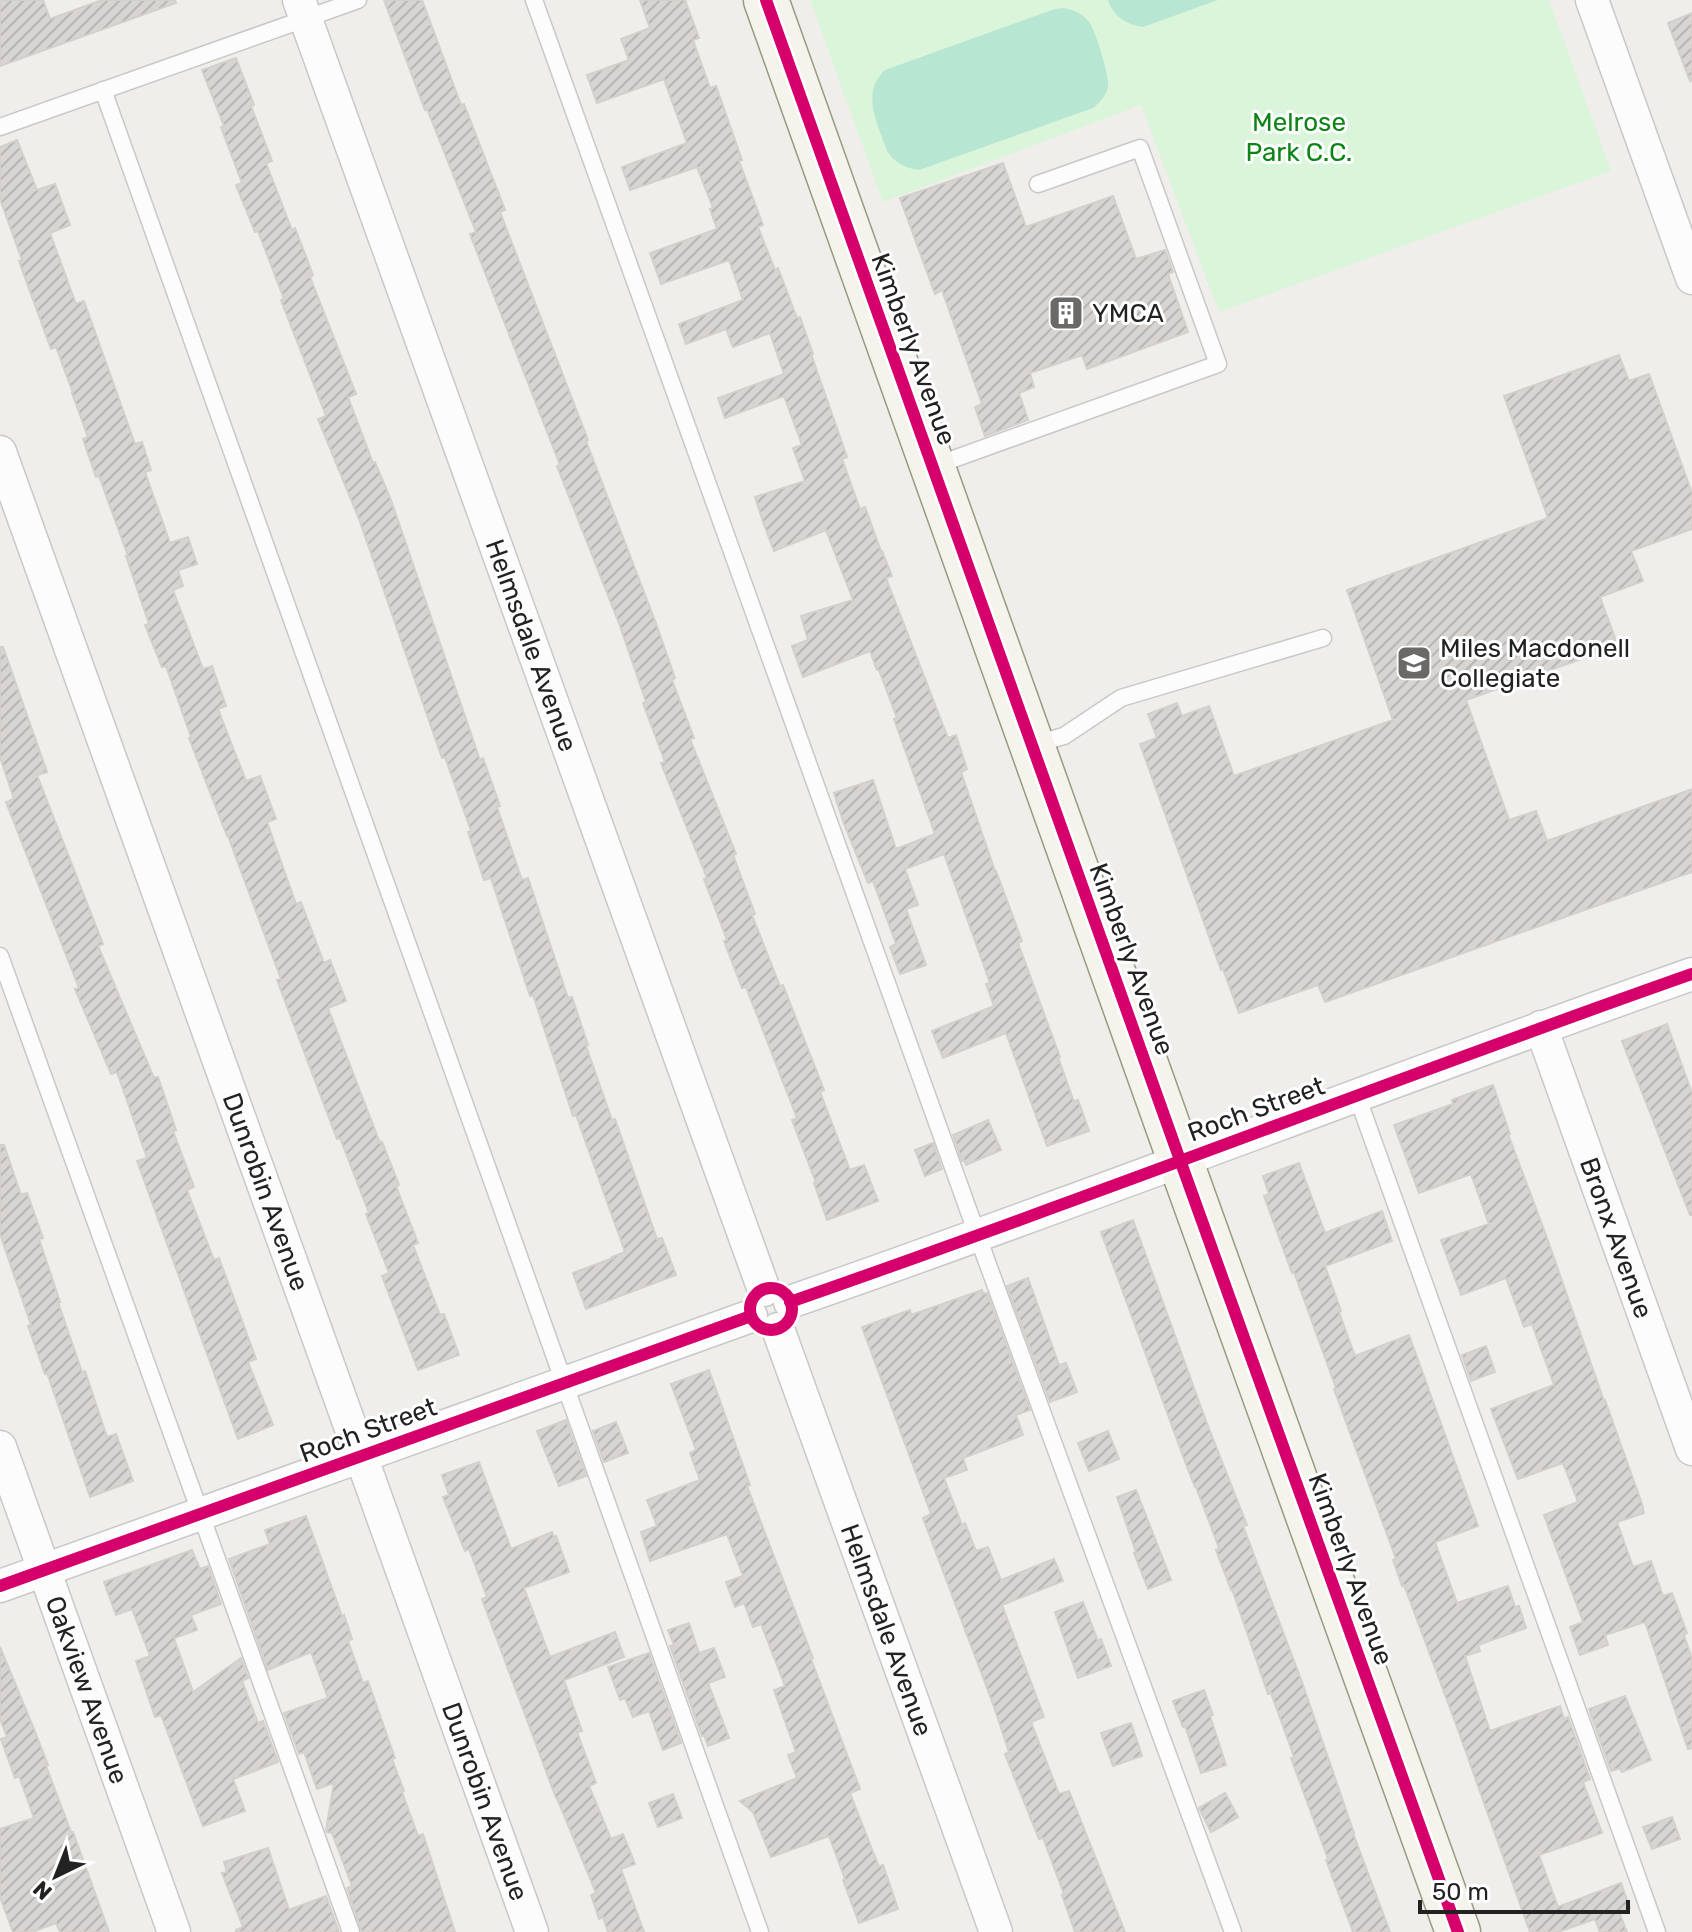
<svg xmlns="http://www.w3.org/2000/svg" width="1692" height="1932" viewBox="0 0 1692 1932" font-family="Rubik,sans-serif">
<style>
.park{fill:#daf5da}
.pitch{fill:#b7e6d2}
.building{fill:url(#building-hatch);stroke:#d3d0cc;stroke-width:2}
.lines{fill:none;stroke-linecap:round;stroke-linejoin:round}
.lane-casing{stroke:#c9c8c7;stroke-width:19}
.street-casing{stroke:#c9c8c7;stroke-width:35}
.secondary-casing{stroke:#999a82;stroke-width:47}
.lane{stroke:#fdfcfc;stroke-width:16}
.street{stroke:#fdfcfc;stroke-width:32}
.secondary{stroke:#f4f4ed;stroke-width:44}
.cycleway-casing{stroke:#fff;stroke-width:17}
.cycleway{stroke:#d6006c;stroke-width:12}
.labels{text-anchor:middle;stroke-width:6;stroke-linejoin:round;paint-order:stroke}
.park-label{font-size:26px;fill:#0c8416;stroke:#fff}
.poi-label{font-size:26px;fill:#222;stroke:#fff;text-anchor:start}
.street-label{font-size:26px;fill:#222;stroke:#fff}
</style>
<defs>
<pattern id="building-hatch" width="6" height="6" patternUnits="userSpaceOnUse" patternTransform="scale(2)"><rect width="6" height="6" fill="#d7d4d2"/><path d="M-1 1l2-2M0 6l6-6M5 7l2-2" fill="none" stroke="#b8b6b4"/></pattern>
</defs>
<rect width="100%" height="100%" fill="#f0eeeb"/>
<path class="park" d="M810,0H1549L1611,171L1219,312L1141,105L883,202Z"/>
<g class="pitch">
<path d="M1108,0H1218L1143,27C1125,24 1114,17 1108,0Z"/>
<path d="M1064,8C1075,10 1085,15 1091,25C1096,34 1110,77 1108,87C1106,96 1100,102 1093,108L919,170C905,168 895,163 887,151C878,124 860,93 885,70L1055,9Z"/>
</g>
<g class="building">
<path d="M0,0H43L50,19L102,0H175L176,3L0,66Z"/>
<path d="M384,0H422L461,105L464,104L505,210L500,212L588,440L586,441L657,626L675,678L672,680L694,738L690,739L736,854L733,855L755,914L752,915L780,986L783,985L824,1090L820,1092L850,1170L864,1165L878,1201L827,1220L814,1183H816L792,1120L797,1118L746,987L742,988L724,941L727,940L704,879L707,878L661,763L665,762L643,703L646,702L620,626L557,466L560,465L470,234L476,232L427,109L425,110Z"/>
<path d="M640,0H685L699,38L693,40L710,88L716,86L742,160L739,161L763,225L758,227L775,270L778,268L797,318L800,317L813,354H811L847,457L842,459L860,509L865,507L881,551H882L892,576L886,578L948,738L956,735L967,769L961,772L995,871H996L1022,941L1018,943L1060,1057H1058L1074,1102L1078,1100L1089,1131L1047,1146L1006,1033L943,1058L932,1031L994,1006L986,984L990,983L944,854L905,869L918,905L906,909L926,965L900,974L890,947L896,944L873,881L868,883L844,824L834,793L873,780L896,849L935,834L894,719L897,718L879,670H877L870,651L803,677L792,646L808,640L801,616L853,600L826,530L774,551L763,522L755,497L805,481L793,448L802,445L784,396L725,418L718,398L784,374L770,333L733,347L726,329L686,344L679,324L743,300L729,260L661,284L650,253L717,229L710,209L713,208L697,167L630,190L622,167L687,143L664,79L597,103L587,75L629,60L621,39L650,28Z"/>
<path d="M1692,13V80L1690,81L1668,23Z"/>
<path d="M236,58L254,105L251,106L272,161L266,163L292,230L295,228L313,275L310,277L356,394L348,397L373,463L375,462L391,500L480,760L483,758L500,806L497,807L522,880L528,878L568,998L572,997L588,1045L586,1046L612,1120L615,1119L657,1239L662,1238L676,1275L586,1309L573,1273L613,1258L612,1257L625,1252L576,1115L573,1116L533,995L530,996L491,878L484,880L468,832L471,831L445,757L442,758L359,519L318,419L326,416L281,300L284,299L258,231L255,232L236,185L242,183L221,127L224,126L202,70Z"/>
<path d="M17,140L37,190L55,184L70,225L50,233L76,304L84,301L135,444L142,442L151,470L145,472L170,543L188,537L197,564L178,570L183,586L173,590L203,669L212,666L226,706L218,709L246,781L260,776L276,819L267,822L296,904L301,902L324,963L330,960L346,1001L328,1008L380,1143L382,1142L399,1185L396,1186L418,1243L413,1245L440,1315L444,1314L459,1355L418,1370L382,1276L389,1273L366,1214L369,1213L340,1138L337,1139L277,980L281,979L228,836H227L189,738L191,737L166,666L162,667L145,625L149,624L126,556H128L99,476L96,477L83,439L88,437L72,393H73L56,347L51,349L19,261L22,260L0,199V147Z"/>
<path d="M1003,163L1026,227L1113,196L1136,259L1165,250L1173,272L1168,274L1188,332L1087,369L1082,355L1030,373L1034,387L1019,393L1028,420L985,436L975,407L982,404L942,290L935,294L900,198Z"/>
<path d="M1619,355L1629,381L1649,374L1692,493V529L1631,551L1643,581L1600,597L1618,646L1466,700L1509,820L1536,811L1547,841L1692,789V872L1325,1002L1318,985L1239,1013L1223,969L1221,970L1140,744L1157,738L1148,714L1177,703L1182,716L1209,706L1234,776L1393,720L1347,590L1548,518L1504,396Z"/>
<path d="M0,647H3L47,772L37,775L103,944L98,946L154,1078L158,1077L176,1130L173,1131L194,1187L187,1190L214,1260L219,1258L256,1359L248,1362L273,1425L238,1439L137,1161L147,1158L117,1072L111,1074L75,989L79,988L6,802L14,799L0,757Z"/>
<path d="M1667,1024L1692,1093V1215H1690L1622,1041Z"/>
<path d="M1493,1085L1510,1134H1508L1546,1235L1604,1401L1605,1400L1642,1504L1644,1513L1617,1522L1633,1567L1651,1561L1663,1596L1672,1593L1687,1633L1684,1635L1692,1659V1748L1688,1749L1645,1622L1605,1635L1608,1645L1580,1655L1570,1627L1583,1622L1544,1515L1578,1502L1563,1463L1518,1479L1491,1409L1554,1385L1532,1324L1524,1327L1506,1278L1461,1295L1441,1240L1489,1224L1471,1174L1419,1193L1394,1125L1453,1104L1452,1100Z"/>
<path d="M988,1120L1001,1150L966,1165L964,1160L962,1161L953,1135Z"/>
<path d="M933,1143L942,1169L925,1176L915,1150Z"/>
<path d="M0,1145H4L21,1195L27,1193L43,1238L39,1239L60,1302H58L82,1372L85,1371L107,1437L116,1434L133,1481L90,1497L47,1373L45,1374L28,1326L31,1325L0,1234Z"/>
<path d="M1299,1163L1325,1233L1382,1211L1392,1241L1325,1266L1341,1311L1339,1312L1355,1356L1409,1335L1478,1526L1435,1542L1457,1603L1508,1586L1515,1607L1519,1606L1526,1628L1478,1645L1480,1651L1465,1656L1490,1731L1560,1706L1564,1719L1568,1717L1590,1779L1583,1782L1602,1833L1539,1855L1558,1907L1621,1883L1630,1908L1619,1912L1627,1932H1600L1595,1919L1558,1932H1530L1457,1727L1404,1585L1402,1586L1393,1560L1396,1559L1334,1389L1336,1388L1294,1272L1292,1273L1264,1196L1269,1194L1263,1176Z"/>
<path d="M1133,1220L1206,1421L1247,1525L1243,1526L1302,1682L1354,1833H1353L1390,1932H1353L1326,1860L1328,1859L1291,1758L1294,1757L1271,1693L1268,1694L1232,1589L1231,1590L1216,1550L1219,1548L1196,1487H1195L1187,1467L1101,1232Z"/>
<path d="M1028,1278L1059,1365L1066,1363L1077,1392L1050,1402L1007,1286Z"/>
<path d="M982,1290L983,1294L987,1293L1030,1410L1016,1415L1023,1435L963,1458L967,1470L944,1478L962,1525L965,1523L976,1551L988,1547L1001,1580L1054,1559L1063,1581L1002,1605L1044,1717L1031,1722L1059,1794L1069,1791L1125,1932H1075L1062,1895L1064,1894L1043,1838L1039,1839L1005,1754L1009,1752L993,1704L923,1518L931,1514L862,1327L910,1310L911,1315Z"/>
<path d="M1486,1346L1495,1372L1471,1381L1462,1355Z"/>
<path d="M709,1370L750,1485L747,1486L813,1658L811,1659L860,1789L850,1793L879,1867L883,1865L898,1909L859,1923L843,1880L845,1879L829,1836L771,1857L753,1812L740,1801L797,1778L788,1755L796,1752L774,1690L785,1686L761,1624L753,1627L744,1603L735,1607L726,1582L743,1576L727,1534L650,1561L641,1532L657,1526L647,1500L700,1480L690,1453L696,1450L671,1384Z"/>
<path d="M566,1420L586,1476L559,1486L537,1431Z"/>
<path d="M616,1422L628,1453L604,1462L593,1431Z"/>
<path d="M1108,1431L1119,1459L1089,1471L1078,1443Z"/>
<path d="M479,1462L511,1549L552,1532L554,1537L556,1536L569,1572L524,1588L550,1657L615,1632L624,1657L564,1680L582,1731L577,1732L596,1783L589,1786L611,1839L623,1834L635,1864L621,1869L644,1932H608L603,1917L599,1919L591,1895L596,1893L557,1798H556L482,1599L487,1597L469,1549L465,1551L443,1497L449,1495L442,1475Z"/>
<path d="M1136,1490L1171,1580L1148,1589L1134,1553L1136,1552L1117,1497Z"/>
<path d="M306,1516L342,1616L344,1615L352,1639L348,1641L363,1683L368,1681L395,1758L392,1759L404,1791L402,1792L418,1836L423,1834L455,1932H362L347,1888L352,1886L332,1833L327,1832L326,1830L334,1783L317,1789L304,1752L299,1754L284,1713L328,1698L311,1652L268,1670L229,1559L270,1544L265,1530Z"/>
<path d="M192,1550L200,1569L208,1566L221,1604L191,1615L197,1630L174,1638L193,1692L241,1658L248,1678L242,1681L258,1723L263,1721L278,1762L233,1779L245,1811L203,1826L161,1715L155,1717L136,1661L150,1656L132,1609L116,1615L104,1582Z"/>
<path d="M1083,1602L1098,1641L1101,1639L1111,1666L1078,1678L1055,1612Z"/>
<path d="M689,1623L699,1653L714,1648L725,1677L708,1683L729,1738L708,1746L704,1735L702,1736L670,1646L674,1645L668,1630Z"/>
<path d="M0,1647L34,1729L48,1765L46,1766L71,1832H73L109,1932H60L56,1923L32,1932H13L0,1897V1829L34,1818L19,1776L15,1778L1,1739L7,1737L0,1719Z"/>
<path d="M649,1653L681,1743L663,1750L649,1711L633,1717L625,1698L620,1700L608,1667Z"/>
<path d="M1204,1690L1213,1715L1210,1716L1226,1765L1201,1773L1185,1726L1183,1727L1173,1701Z"/>
<path d="M1625,1696L1651,1760L1622,1772L1620,1768L1611,1771L1589,1709Z"/>
<path d="M1131,1723L1142,1756L1113,1766L1101,1733Z"/>
<path d="M1225,1793L1238,1817L1211,1832L1199,1808Z"/>
<path d="M673,1794L682,1818L658,1827L649,1803Z"/>
<path d="M1672,1817L1680,1839L1652,1849L1643,1827Z"/>
<path d="M268,1848L289,1910L326,1896L339,1932H236V1930L243,1927L222,1873L227,1872L224,1862Z"/>
</g>
<g class="lines">
<defs>
<g id="lane">
<path d="M534,0L987,1262L1233,1932"/>
<path d="M103,90L760,1932"/>
<path d="M0,127L358,0"/>
<path d="M934,466L1218,364L1140,148L1038,184"/>
<path d="M1034,744L1064,736L1121,698L1323,638"/>
<path d="M0,956L351,1932"/>
<path d="M1357,1096L1657,1932"/>
</g>
<g id="street">
<path id="s1" d="M299,0L764,1290"/>
<path d="M1592,0L1692,278"/>
<path id="s2" d="M0,452L532,1932"/>
<path id="s3" d="M1541,1027L1692,1449"/>
<path d="M790,1302C1093,1197 1390,1080 1692,974"/>
<path id="s4" d="M778,1329L996,1932"/>
<path id="s5" d="M0,1447L174,1932"/>
<path d="M0,1586L751,1316"/>
</g>
<path id="secondary" d="M766,0L1180,1160L1458,1932"/>
</defs>
<use href="#lane" class="lane-casing"/>
<use href="#street" class="street-casing"/>
<use href="#secondary" class="secondary-casing"/>
<use href="#lane" class="lane"/>
<use href="#street" class="street"/>
<use href="#secondary" class="secondary"/>
<defs>
<g id="cycleway">
<path d="M766,0L1180,1160L1458,1932"/>
<circle cx="771" cy="1309" r="21"/>
<path d="M790,1302C1093,1197 1390,1080 1692,974"/>
<path d="M0,1586L751,1316"/>
</g>
</defs>
<use href="#cycleway" class="cycleway-casing"/>
<use href="#cycleway" class="cycleway"/>
</g>
<defs>
<symbol id="building-square" viewBox="-11 -11 22 22"><rect x="-9" y="-9" width="18" height="18" rx="4" fill="#6a6968" stroke="#fff"/><path d="M-4-6H4V6H1V3H-1V6H-4ZM-2.5-4.3h1.7v1.8h-1.7ZM.8-4.3h1.7v1.8H.8ZM-2.5-1h1.7V.8h-1.7ZM.8-1h1.7V.8H.8Z" fill="#fff"/></symbol>
<symbol id="school-square" viewBox="-11 -11 22 22"><rect x="-9" y="-9" width="18" height="18" rx="4" fill="#6a6968" stroke="#fff"/><path d="M0-5L7-2L0 1L-7-2ZM-4 1L0 2.5L4 1V4Q0 6-4 4Z" fill="#fff"/></symbol>
</defs>
<g fill-rule="evenodd">
<use href="#building-square" x="1046" y="293" width="40" height="40"/>
<use href="#school-square" x="1394" y="643" width="40" height="40"/>
</g>
<g class="labels">
<g class="park-label">
<text x="1299" y="131">Melrose<tspan x="1299" dy="30">Park C.C.</tspan></text>
</g>
<g class="poi-label">
<text x="1092" y="322">YMCA</text>
<text x="1440" y="657">Miles Macdonell<tspan x="1440" dy="30">Collegiate</tspan></text>
</g>
<g class="street-label">
<text transform="translate(914 349) rotate(70)" y="9">Kimberly Avenue</text>
<text dy="9" stroke="none"><textPath href="#s1" startOffset="686">Helmsdale Avenue</textPath></text>
<text transform="translate(1132 959) rotate(70)" y="9">Kimberly Avenue</text>
<text transform="translate(1256 1109) rotate(-20)" y="9">Roch Street</text>
<text dy="9" stroke="none"><textPath href="#s2" startOffset="786">Dunrobin Avenue</textPath></text>
<text dy="9" stroke="none"><textPath href="#s3" startOffset="224">Bronx Avenue</textPath></text>
<text transform="translate(368 1430) rotate(-20)" y="9">Roch Street</text>
<text transform="translate(1351 1569) rotate(70)" y="9">Kimberly Avenue</text>
<text dy="9" stroke="none"><textPath href="#s4" startOffset="320">Helmsdale Avenue</textPath></text>
<text dy="9" stroke="none"><textPath href="#s5" startOffset="258">Oakview Avenue</textPath></text>
<text dy="9" stroke="none"><textPath href="#s2" startOffset="1434">Dunrobin Avenue</textPath></text>
</g>
</g>
<g transform="translate(56 1876) rotate(223)" stroke="#ffffff" stroke-width="6" paint-order="stroke">
<path d="M0-6L14 30L0 20L-14 30Z" fill="#222222"/>
<text y="-12" font-size="22" font-weight="bold" text-anchor="middle" fill="#222222">N</text>
</g>
<path d="M1420 1900v12h208v-12" fill="none" stroke="#222222" stroke-width="4"/>
<text x="1432" y="1900" font-size="24" fill="#222222" stroke="#ffffff" stroke-width="6" paint-order="stroke">50 m</text>
</svg>
